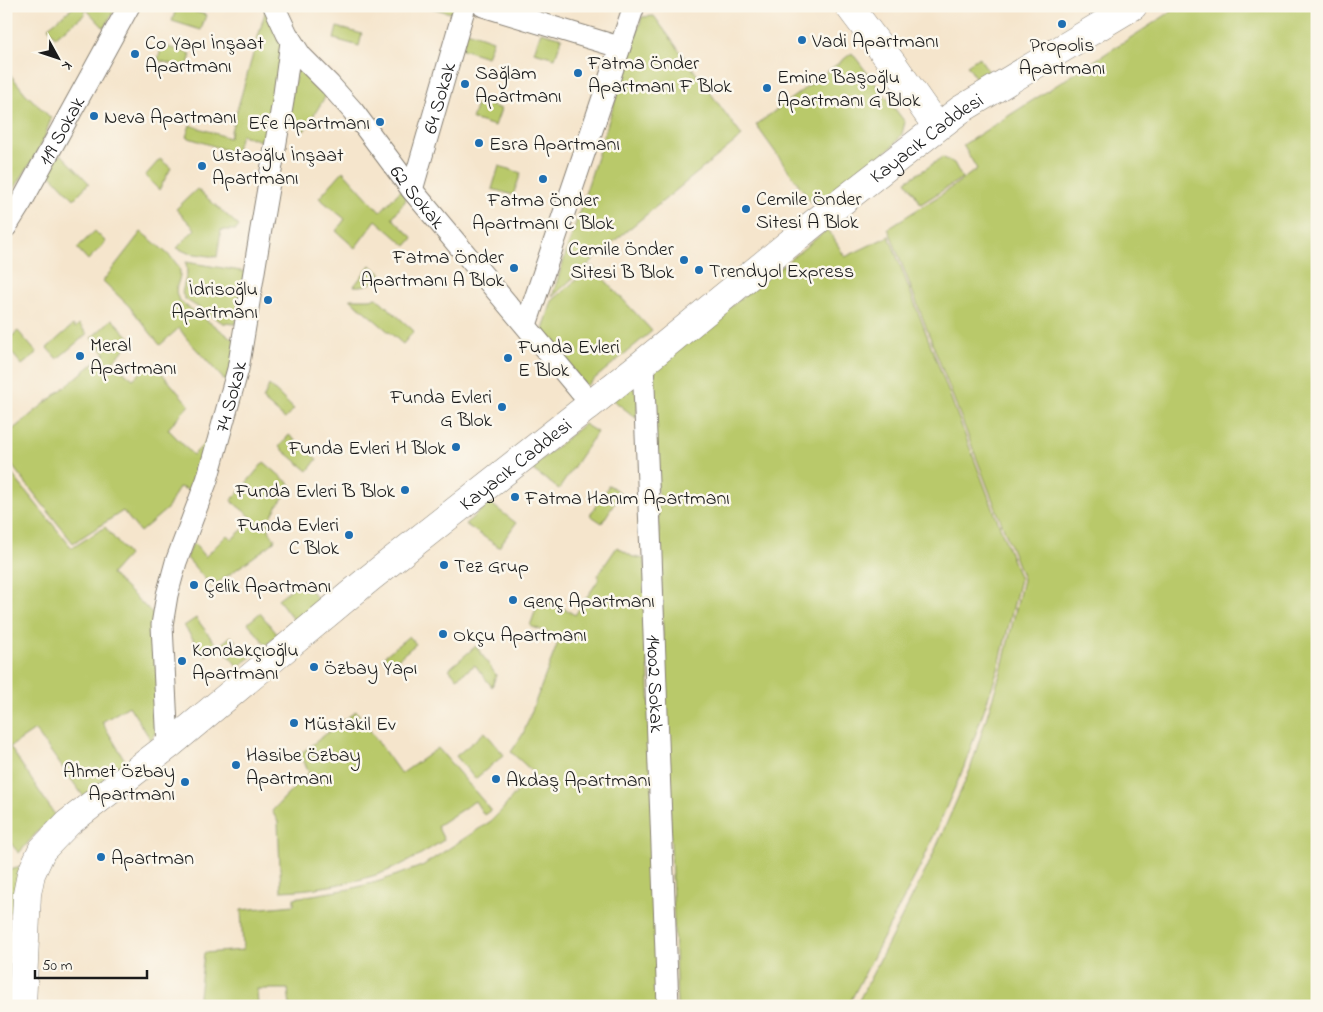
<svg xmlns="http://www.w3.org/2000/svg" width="1323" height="1012" viewBox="0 0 1323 1012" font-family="'Indie Flower',sans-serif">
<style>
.green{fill:#b9c96b;stroke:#6a7244}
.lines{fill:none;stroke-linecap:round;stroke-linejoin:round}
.minor-casing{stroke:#888074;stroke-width:23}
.major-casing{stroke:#888074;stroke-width:29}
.minor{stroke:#fff;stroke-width:21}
.major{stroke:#fff;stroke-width:28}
.poi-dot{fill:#1f6fb2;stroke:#fbf7ec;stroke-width:2}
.labels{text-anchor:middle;stroke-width:5;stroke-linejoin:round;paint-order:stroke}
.poi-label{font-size:20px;fill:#1c1c1c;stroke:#fbf7ec;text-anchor:start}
.street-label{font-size:20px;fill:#1c1c1c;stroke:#fbf7ec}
</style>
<rect width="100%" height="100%" fill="#fbf7ec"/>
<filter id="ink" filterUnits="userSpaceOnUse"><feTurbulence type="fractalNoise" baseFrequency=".02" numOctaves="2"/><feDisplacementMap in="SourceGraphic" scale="10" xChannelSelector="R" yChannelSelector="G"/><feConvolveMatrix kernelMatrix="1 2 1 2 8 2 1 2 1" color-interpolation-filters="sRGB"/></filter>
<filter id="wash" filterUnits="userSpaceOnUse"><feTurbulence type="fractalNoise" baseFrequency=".0096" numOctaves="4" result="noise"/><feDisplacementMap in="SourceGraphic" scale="20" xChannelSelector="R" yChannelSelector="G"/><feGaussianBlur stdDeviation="1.12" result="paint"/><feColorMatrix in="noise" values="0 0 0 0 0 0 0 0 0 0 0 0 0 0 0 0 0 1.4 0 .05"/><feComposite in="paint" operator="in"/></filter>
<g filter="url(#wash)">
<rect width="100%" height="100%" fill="#f5e5cc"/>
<g class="green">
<path d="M75,6H117L104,28L86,9L84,15L55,37L48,27Z"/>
<path d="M177,6L206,15L201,30L172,21Z"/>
<path d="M342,6H370L368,13Z"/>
<path d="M425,6H456L454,14Z"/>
<path d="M1180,6H1317V1006H856L927,868L970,770L1001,671L1023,579L888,228L942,194L977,169L963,145Z"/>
<path d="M266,9L284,42L268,143L241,135L235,153L186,137L190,125L229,138Z"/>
<path d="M654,16L742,136L612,243L552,297L642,17Z"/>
<path d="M337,27L362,34L359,46L334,39Z"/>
<path d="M467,31L493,40L487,57L462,49Z"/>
<path d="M541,32L562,38L555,58L534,52Z"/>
<path d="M162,45L191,54L187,69L158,60Z"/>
<path d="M852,53L905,122L902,134L893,146L820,204L811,202L756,125Z"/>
<path d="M979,57L995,81L982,88L967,65Z"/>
<path d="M298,66L328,92L304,131L287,115Z"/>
<path d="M6,69L25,93L51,118L45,136L38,151L6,202Z"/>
<path d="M478,101L501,109L495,126L472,119Z"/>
<path d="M60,154L63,156L89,183L74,199L49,173L57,157Z"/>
<path d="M942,157L954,163L962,178L921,204L906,181L927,168Z"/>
<path d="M160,159L171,168L159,190L145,176Z"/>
<path d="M499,166L521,173L513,195L492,189Z"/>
<path d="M343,171L380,212L401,190L406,200L392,218L413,238L406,246L376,220L355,248L336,231L345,219L319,198Z"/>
<path d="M197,189L239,226L236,230H221L217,257L188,253L177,248L195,229L176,209Z"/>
<path d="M828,229L845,257L889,236L1020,579L998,670L964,767L921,865L848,1006H677L653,376L658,365Z"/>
<path d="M95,231L106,242L88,260L77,248Z"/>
<path d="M141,232C151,240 175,258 179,268C184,280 169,289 181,302L237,342L228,384L187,339L179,328L160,345L129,306L103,281Z"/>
<path d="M186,262L247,272L235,324L223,323L185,299L182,293L187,273Z"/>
<path d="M370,265L382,274C374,283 366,287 354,286Z"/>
<path d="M592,266L652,331L586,386L542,333L552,301Z"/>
<path d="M377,298L414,331L403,344L350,299H369Z"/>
<path d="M112,319L133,341L112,362L133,379L153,363L189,405L168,429L193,455L216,432L192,491L179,487L168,508L140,532L123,511L73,543L6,458V435L104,355L105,353L91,338Z"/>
<path d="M79,324L87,334L57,359L47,348L73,325L75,328Z"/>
<path d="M18,331L37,353L22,365L6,346V341Z"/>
<path d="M629,384L640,390L636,418L612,399Z"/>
<path d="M269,385L294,409L285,419L263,400Z"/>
<path d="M584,424L597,432L559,489L534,471V466Z"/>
<path d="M289,435L317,459L308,471L279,447Z"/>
<path d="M264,462L292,486C285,496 267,516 269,529C269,532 273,536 275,539L273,543L212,587L187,558L193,542L205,557L227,535L232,539L252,521L249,515L231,501Z"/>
<path d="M6,467L72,548L105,527L128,555L111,574L155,616L159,726L151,740L129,706L102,722L126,762L84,797L35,730L10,747L55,815L39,830L19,853L6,838Z"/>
<path d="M609,485L621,493L602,523L590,515Z"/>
<path d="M490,503L516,523L499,547L465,524Z"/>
<path d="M617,547L633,557L645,559L659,1006H290L288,989H257L258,1006H206L199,996L204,953L243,950L241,910L294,905V898L350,889L380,881L422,866L491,821L502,810L533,772L511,752L523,734L560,637L530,626L541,595L575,615L599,579L598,575Z"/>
<path d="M303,580L321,604L296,623L278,599Z"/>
<path d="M260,613L278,635L266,645L248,623Z"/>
<path d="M196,618L218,647L205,656L184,626Z"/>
<path d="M231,636L250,658L238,667L220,645Z"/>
<path d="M409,636L416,644L389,666L382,658Z"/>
<path d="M476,646L496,675L492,687L475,665L457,678L449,669Z"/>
<path d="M356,711L401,774L438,748L491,810L484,815L475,801L437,826L444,840C423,853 401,867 376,875C347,884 312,890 281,891L278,822L272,811L309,772L300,754Z"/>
<path d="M485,732L504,755L475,779L456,756Z"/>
<path d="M25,866L22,911L6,912V871Z"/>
</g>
</g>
<g filter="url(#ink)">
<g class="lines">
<defs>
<g id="minor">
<path id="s1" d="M274,6L287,34L301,56L330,85L353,111L412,190L591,404"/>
<path d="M483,6L619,47"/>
<path id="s2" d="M412,190L465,6"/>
<path id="s3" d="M6,227L21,203L129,6"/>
<path d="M526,325L634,6"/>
<path id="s4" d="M643,363L651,554L668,1006"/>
<path id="s5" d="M168,746L162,625L167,595L176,562L207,480L238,369L261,229L283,101L291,42"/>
</g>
<g id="major">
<path d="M849,6L895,67L937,127"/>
<path id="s6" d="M22,1006L27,894L31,874L42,850L68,823L168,746L370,578L643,363L813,224L960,110L1133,6"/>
</g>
</defs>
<use href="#minor" class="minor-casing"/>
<use href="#major" class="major-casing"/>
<use href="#minor" class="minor"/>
<use href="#major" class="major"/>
</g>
</g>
<g class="poi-dot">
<circle cx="1062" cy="24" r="5"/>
<circle cx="802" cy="40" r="5"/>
<circle cx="135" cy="54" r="5"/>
<circle cx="578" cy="73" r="5"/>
<circle cx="465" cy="84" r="5"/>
<circle cx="767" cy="88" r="5"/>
<circle cx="94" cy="116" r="5"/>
<circle cx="380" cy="122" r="5"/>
<circle cx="479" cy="143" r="5"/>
<circle cx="202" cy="166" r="5"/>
<circle cx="543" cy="179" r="5"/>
<circle cx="746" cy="209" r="5"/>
<circle cx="684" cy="260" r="5"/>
<circle cx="514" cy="268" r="5"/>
<circle cx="699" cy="270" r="5"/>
<circle cx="268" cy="300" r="5"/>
<circle cx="80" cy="356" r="5"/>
<circle cx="508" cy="358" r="5"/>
<circle cx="502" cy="407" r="5"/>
<circle cx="456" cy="447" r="5"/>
<circle cx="405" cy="490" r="5"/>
<circle cx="515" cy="497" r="5"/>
<circle cx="349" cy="535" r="5"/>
<circle cx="444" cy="565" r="5"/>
<circle cx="194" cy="585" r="5"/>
<circle cx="513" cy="600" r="5"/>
<circle cx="443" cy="634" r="5"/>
<circle cx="182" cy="661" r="5"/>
<circle cx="314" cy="667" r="5"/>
<circle cx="294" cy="723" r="5"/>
<circle cx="236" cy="765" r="5"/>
<circle cx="496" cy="779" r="5"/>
<circle cx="185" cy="782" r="5"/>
<circle cx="101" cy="857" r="5"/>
</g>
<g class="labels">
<g class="poi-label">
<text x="812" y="47">Vadi Apartmanı</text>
<text x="145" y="49">Co Yapı İnşaat<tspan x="145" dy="23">Apartmanı</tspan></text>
<text x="1062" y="51" text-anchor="middle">Propolis<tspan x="1062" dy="23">Apartmanı</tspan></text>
<text x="588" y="69">Fatma Önder<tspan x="588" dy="23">Apartmanı F Blok</tspan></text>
<text x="475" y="79">Sağlam<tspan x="475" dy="23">Apartmanı</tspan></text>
<text x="777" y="83">Emine Başoğlu<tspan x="777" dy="23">Apartmanı G Blok</tspan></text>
<text x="104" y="123">Neva Apartmanı</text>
<text x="370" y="129" text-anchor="end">Efe Apartmanı</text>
<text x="489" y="150">Esra Apartmanı</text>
<text x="212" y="161">Ustaoğlu İnşaat<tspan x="212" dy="23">Apartmanı</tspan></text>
<text x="756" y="205">Cemile Önder<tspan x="756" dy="23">Sitesi A Blok</tspan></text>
<text x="543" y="206" text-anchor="middle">Fatma Önder<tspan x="543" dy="23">Apartmanı C Blok</tspan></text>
<text x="674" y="255" text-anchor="end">Cemile Önder<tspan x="674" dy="23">Sitesi B Blok</tspan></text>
<text x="504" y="263" text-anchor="end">Fatma Önder<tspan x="504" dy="23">Apartmanı A Blok</tspan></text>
<text x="709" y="277">Trendyol Express</text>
<text x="258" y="295" text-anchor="end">İdrisoğlu<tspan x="258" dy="23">Apartmanı</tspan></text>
<text x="90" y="351">Meral<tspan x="90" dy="23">Apartmanı</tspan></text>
<text x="518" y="353">Funda Evleri<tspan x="518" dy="23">E Blok</tspan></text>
<text x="492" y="403" text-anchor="end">Funda Evleri<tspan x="492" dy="23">G Blok</tspan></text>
<text x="446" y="454" text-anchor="end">Funda Evleri H Blok</text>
<text x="395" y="497" text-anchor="end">Funda Evleri B Blok</text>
<text x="525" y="504">Fatma Hanım Apartmanı</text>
<text x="339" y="531" text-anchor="end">Funda Evleri<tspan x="339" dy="23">C Blok</tspan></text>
<text x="454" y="572">Tez Grup</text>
<text x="204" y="592">Çelik Apartmanı</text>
<text x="523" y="607">Genç Apartmanı</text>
<text x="453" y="641">Okçu Apartmanı</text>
<text x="192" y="656">Kondakçıoğlu<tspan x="192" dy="23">Apartmanı</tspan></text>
<text x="324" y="674">Özbay Yapı</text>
<text x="304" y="730">Müstakil Ev</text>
<text x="246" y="761">Hasibe Özbay<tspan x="246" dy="23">Apartmanı</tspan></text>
<text x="175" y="777" text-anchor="end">Ahmet Özbay<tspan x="175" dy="23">Apartmanı</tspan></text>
<text x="506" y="786">Akdaş Apartmanı</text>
<text x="111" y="864">Apartman</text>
</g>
<g class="street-label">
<text dy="7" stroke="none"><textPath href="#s2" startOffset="96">64 Sokak</textPath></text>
<text dy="7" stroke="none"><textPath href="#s3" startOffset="111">119 Sokak</textPath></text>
<text dy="7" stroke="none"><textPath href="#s6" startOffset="1295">Kayacık Caddesi</textPath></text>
<text dy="7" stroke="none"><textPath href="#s1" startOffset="240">62 Sokak</textPath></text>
<text dy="7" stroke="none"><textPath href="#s5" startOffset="360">74 Sokak</textPath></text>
<text dy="7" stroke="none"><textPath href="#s6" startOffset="770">Kayacık Caddesi</textPath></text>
<text dy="7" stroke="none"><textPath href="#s4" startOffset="321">14002 Sokak</textPath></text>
</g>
</g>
<rect width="1323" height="1012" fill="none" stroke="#fbf7ec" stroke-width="25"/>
<g transform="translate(58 58) rotate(130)" stroke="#fbf7ec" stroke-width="4" paint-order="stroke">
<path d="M0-4L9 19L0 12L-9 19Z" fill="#1c1c1c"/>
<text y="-8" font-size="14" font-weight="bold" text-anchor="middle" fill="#1c1c1c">K</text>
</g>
<path d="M35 970v8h112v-8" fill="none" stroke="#1c1c1c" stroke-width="2.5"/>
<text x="42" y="970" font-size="15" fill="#1c1c1c" stroke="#fbf7ec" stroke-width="4" paint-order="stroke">50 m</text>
</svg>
